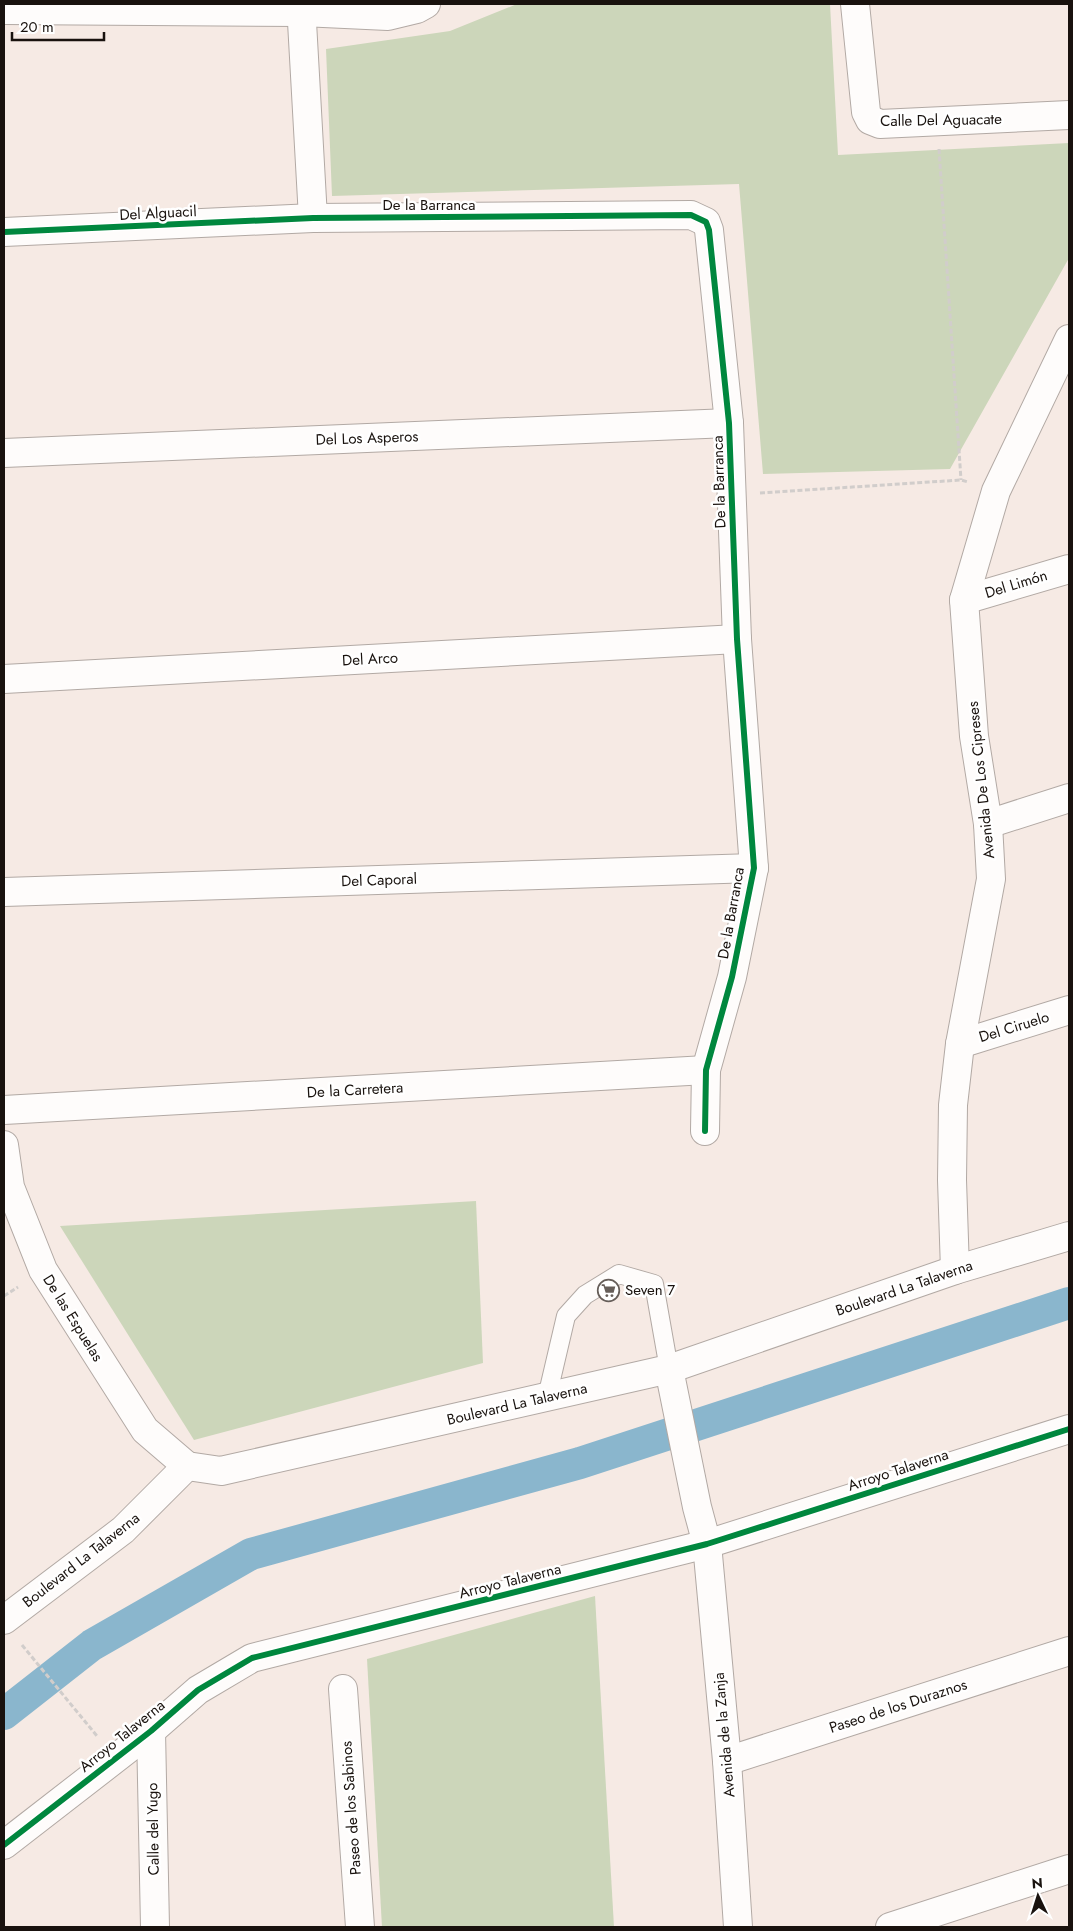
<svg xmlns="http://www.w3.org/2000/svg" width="1073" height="1931" viewBox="0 0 1073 1931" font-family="Jost,sans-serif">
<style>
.green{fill:#ccd6ba}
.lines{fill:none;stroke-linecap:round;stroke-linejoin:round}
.canal{stroke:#8ab6cd;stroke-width:32}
.lane-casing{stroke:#b2a9a4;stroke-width:20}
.street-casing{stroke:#b2a9a4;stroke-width:30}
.path{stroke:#d1cdcb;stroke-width:3;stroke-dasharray:5 2.5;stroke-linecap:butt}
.lane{stroke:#fefcfb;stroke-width:18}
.street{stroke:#fefcfb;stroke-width:28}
.cycleway-casing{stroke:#fff;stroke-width:9}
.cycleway{stroke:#00873e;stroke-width:6}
.labels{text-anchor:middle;stroke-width:5;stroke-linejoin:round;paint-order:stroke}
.street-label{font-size:15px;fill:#19120e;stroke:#fff}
.poi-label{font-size:15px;fill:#19120e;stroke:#fff;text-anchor:start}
</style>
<rect width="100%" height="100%" fill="#f6eae4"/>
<g class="green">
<path d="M517,4H830L838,155L1069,143V258L950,469L763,474L739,184L332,196L326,49L450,31Z"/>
<path d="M476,1201L483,1363L194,1440L60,1226Z"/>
<path d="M595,1596L614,1927H382L367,1659Z"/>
</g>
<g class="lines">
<path class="canal" d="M4,1714L92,1645L251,1554L580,1463L1069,1303"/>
<defs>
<path id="lane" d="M547,1397L566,1316L585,1295L619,1274L654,1284L669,1369"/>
<g id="street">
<path d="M301,4L313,218"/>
<path d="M855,4L866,112L870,120L880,124L1069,115"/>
<path d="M4,10L302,12L388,16L417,9L426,4"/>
<path d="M4,232L313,218L691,215L706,222L709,230L729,423L737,639L754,868L732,977L706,1070L705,1131"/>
<path d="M4,453L729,423"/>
<path d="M964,600L1069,569"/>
<path d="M4,679L737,639"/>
<path d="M988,824L1069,798"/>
<path d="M4,892L754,868"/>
<path d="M960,1044L1069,1010"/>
<path d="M4,1110L706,1070"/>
<path d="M4,1145L10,1187L43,1270L145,1430L187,1466"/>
<path d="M955,1270L952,1180L953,1105L960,1044L991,879L988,824L974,736L964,600L996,491L1069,339"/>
<path d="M669,1369L697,1507L707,1544L727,1761L738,1927"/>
<path d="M187,1466L221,1471L669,1369L955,1270L1069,1236"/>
<path d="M4,1620L123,1530L187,1466"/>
<path d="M343,1689L360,1927"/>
<path d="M151,1731L155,1927"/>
<path d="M727,1761L1069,1651"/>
<path d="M4,1845L151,1731L198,1690L252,1658L707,1544L1069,1429"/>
<path d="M890,1927L1069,1869"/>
</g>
</defs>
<use href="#lane" class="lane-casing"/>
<use href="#street" class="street-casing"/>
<g class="path">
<path d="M939,149L961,480"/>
<path d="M760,493L961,480L968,482"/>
<path d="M4,1296L18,1287"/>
<path d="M22,1645L97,1736"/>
</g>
<use href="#lane" class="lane"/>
<use href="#street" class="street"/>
<defs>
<g id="cycleway">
<path d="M4,232L313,218L691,215L706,222L709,230L729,423L737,639L754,868L732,977L706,1070L705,1131"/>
<path d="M4,1845L151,1731L198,1690L252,1658L707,1544L1069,1429"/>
</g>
</defs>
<use href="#cycleway" class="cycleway-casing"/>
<use href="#cycleway" class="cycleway"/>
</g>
<defs>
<symbol id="supermarket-ring" viewBox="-11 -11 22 22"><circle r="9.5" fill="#fff" stroke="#665e59" stroke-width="1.5"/><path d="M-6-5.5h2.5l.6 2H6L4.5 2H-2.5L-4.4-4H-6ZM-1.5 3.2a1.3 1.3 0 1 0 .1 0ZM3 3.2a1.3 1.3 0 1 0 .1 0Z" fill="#665e59"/></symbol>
</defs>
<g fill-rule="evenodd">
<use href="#supermarket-ring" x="596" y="1278" width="25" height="25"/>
</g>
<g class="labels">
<g class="street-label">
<text transform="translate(941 120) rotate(-1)" y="5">Calle Del Aguacate</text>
<text x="429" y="210">De la Barranca</text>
<text transform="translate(158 213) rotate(-3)" y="5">Del Alguacil</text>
<text transform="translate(367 438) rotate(-2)" y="5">Del Los Asperos</text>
<text transform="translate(719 482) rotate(-92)" y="5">De la Barranca</text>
<text transform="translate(1016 584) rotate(-17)" y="5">Del Limón</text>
<text transform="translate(370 659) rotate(-3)" y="5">Del Arco</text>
<text transform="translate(981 780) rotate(-96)" y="5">Avenida De Los Cipreses</text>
<text transform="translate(379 880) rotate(-2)" y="5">Del Caporal</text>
<text transform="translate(731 913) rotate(-80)" y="5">De la Barranca</text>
<text transform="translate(1014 1027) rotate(-17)" y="5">Del Ciruelo</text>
<text transform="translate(355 1090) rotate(-3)" y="5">De la Carretera</text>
<text transform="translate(904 1288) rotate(-19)" y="5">Boulevard La Talaverna</text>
<text transform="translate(73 1318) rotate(58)" y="5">De las Espuelas</text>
<text transform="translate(517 1404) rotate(-13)" y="5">Boulevard La Talaverna</text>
<text transform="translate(898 1470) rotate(-18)" y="5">Arroyo Talaverna</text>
<text transform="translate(81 1560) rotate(-38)" y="5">Boulevard La Talaverna</text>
<text transform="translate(510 1581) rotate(-14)" y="5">Arroyo Talaverna</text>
<text transform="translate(898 1706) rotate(-18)" y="5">Paseo de los Duraznos</text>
<text transform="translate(724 1735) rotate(-95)" y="5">Avenida de la Zanja</text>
<text transform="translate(122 1736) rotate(-39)" y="5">Arroyo Talaverna</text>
<text transform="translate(351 1808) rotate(-94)" y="5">Paseo de los Sabinos</text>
<text transform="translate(153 1829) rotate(-91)" y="5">Calle del Yugo</text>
</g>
<g class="poi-label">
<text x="625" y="1295">Seven 7</text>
</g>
</g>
<rect width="1073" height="1931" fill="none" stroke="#19120e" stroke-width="10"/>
<g transform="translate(1038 1896) rotate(356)" stroke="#ffffff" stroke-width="4" paint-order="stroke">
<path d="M0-4L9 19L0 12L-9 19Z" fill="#19120e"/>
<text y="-8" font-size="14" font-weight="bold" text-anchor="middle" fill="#19120e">N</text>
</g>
<path d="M12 32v8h92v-8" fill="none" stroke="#19120e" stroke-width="2.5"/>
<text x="20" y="32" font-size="15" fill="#19120e" stroke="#ffffff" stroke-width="4" paint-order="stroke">20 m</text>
</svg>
